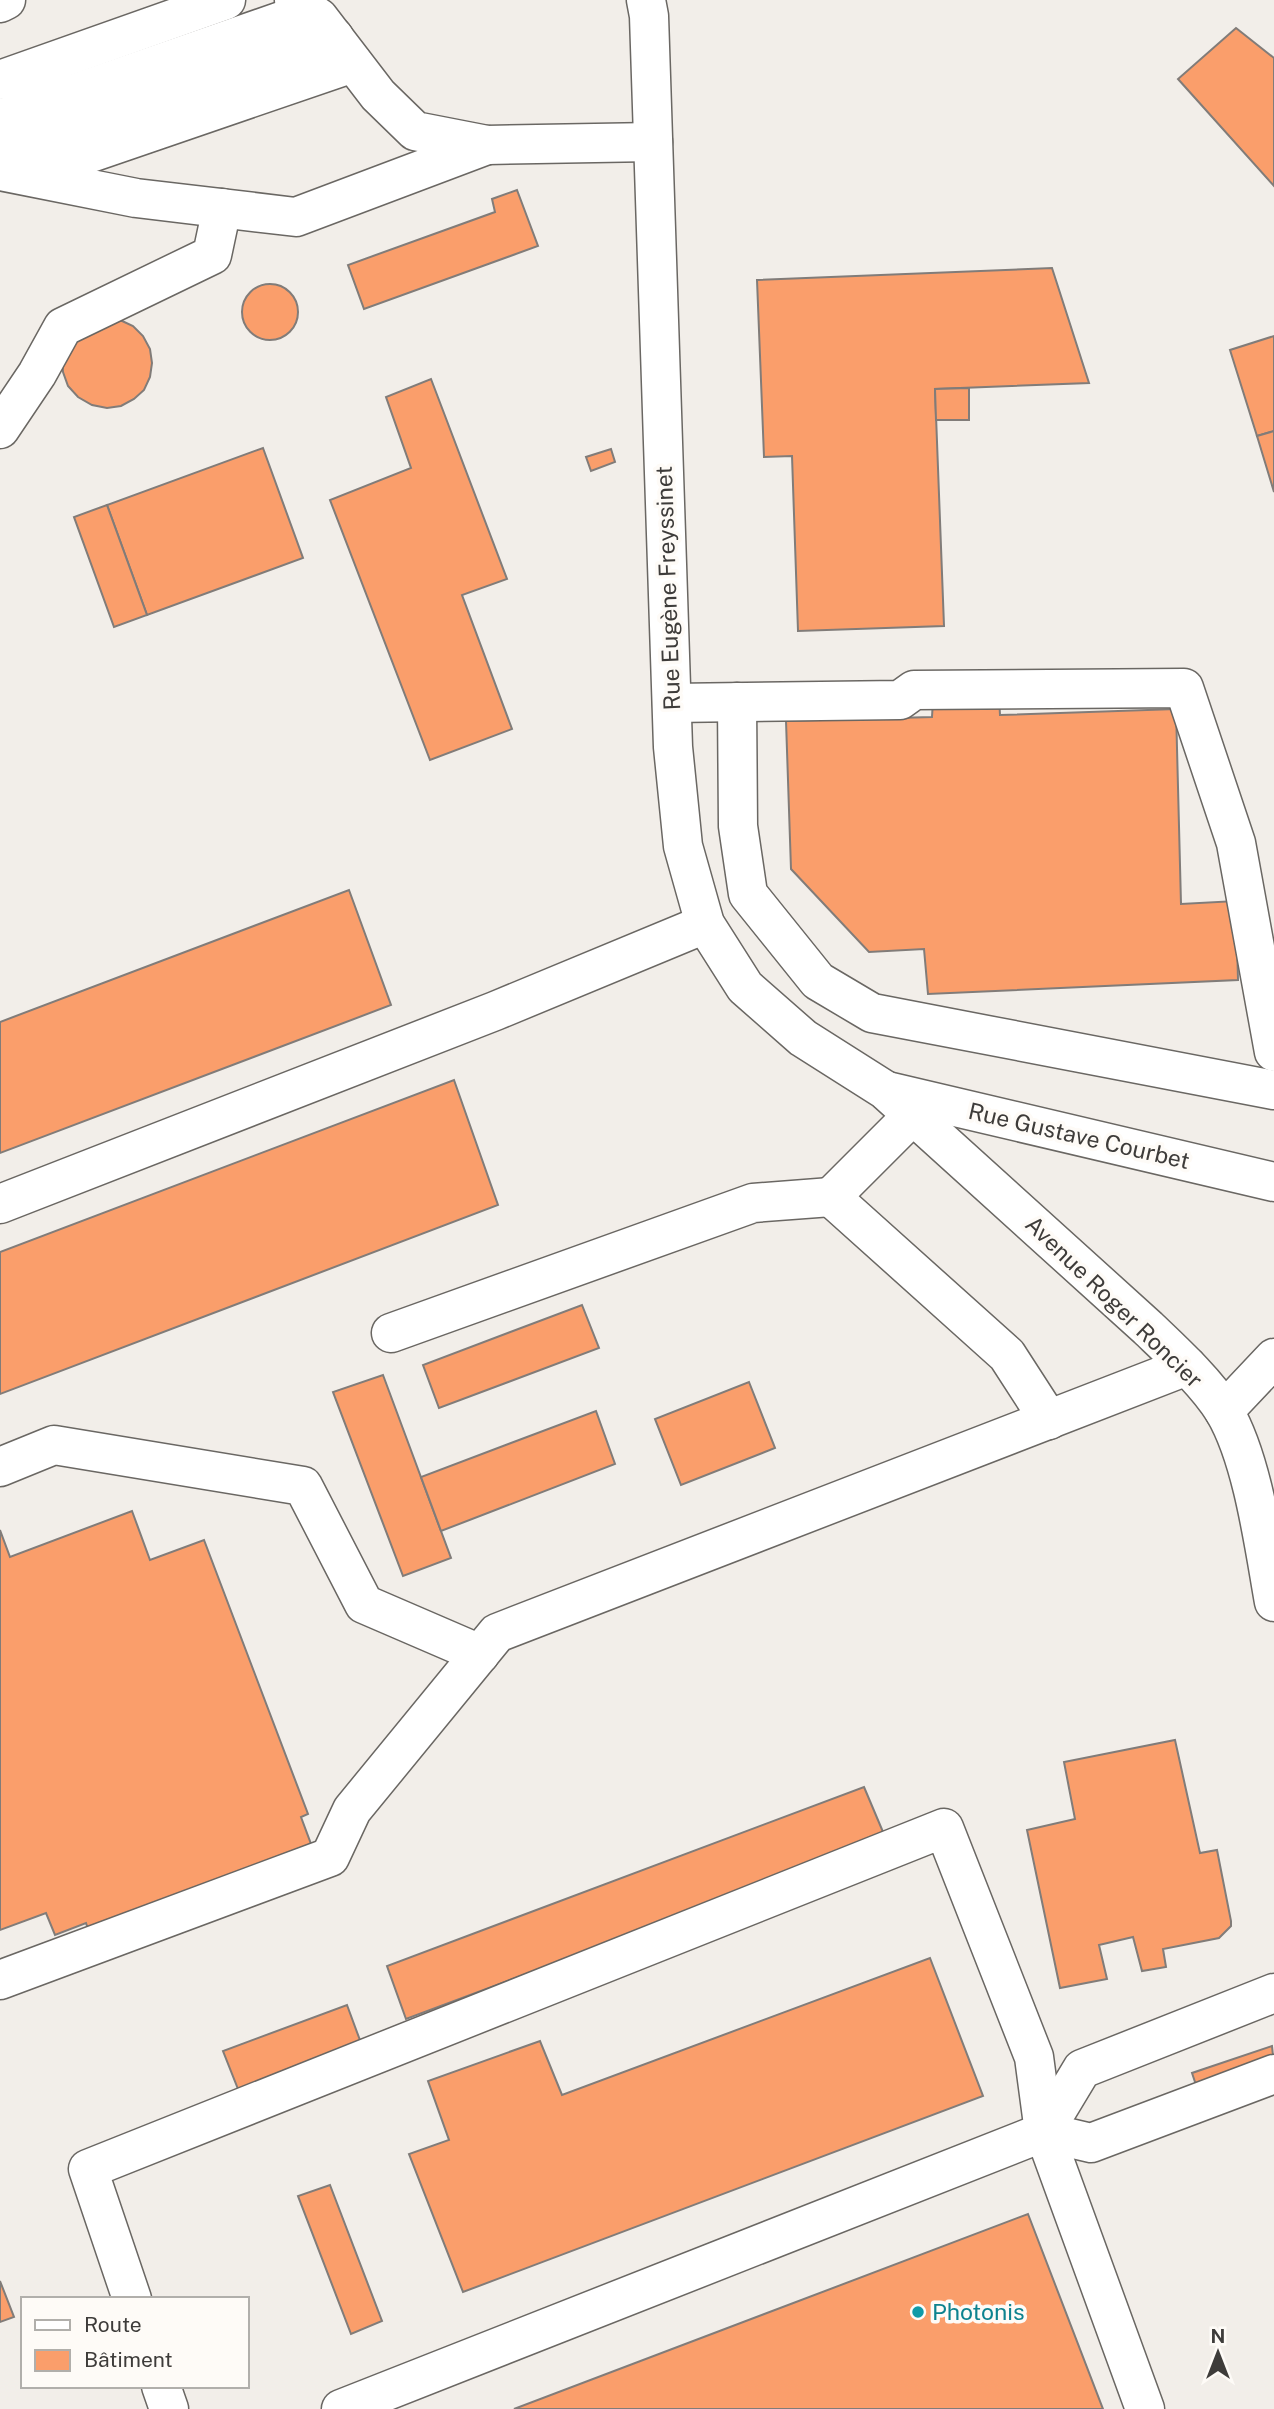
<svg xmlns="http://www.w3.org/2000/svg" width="1274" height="2409" viewBox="0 0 1274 2409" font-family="'Public Sans',sans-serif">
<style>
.building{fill:#fa9e6b;stroke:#817c79;stroke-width:2}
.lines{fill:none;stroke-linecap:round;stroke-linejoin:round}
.minor-casing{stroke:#6a6763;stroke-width:41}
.minor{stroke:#fff;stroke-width:38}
.culture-dot{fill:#0f9aa8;stroke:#fefbf7;stroke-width:2.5}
.labels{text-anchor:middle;stroke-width:7;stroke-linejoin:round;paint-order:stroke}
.street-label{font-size:23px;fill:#3e3c3a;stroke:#fefbf7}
.culture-label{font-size:23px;fill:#0d838f;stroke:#fefbf7;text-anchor:start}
</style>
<rect width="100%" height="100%" fill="#f2eee9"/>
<g class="building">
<path d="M1236,28L1274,58V186L1178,79Z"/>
<path d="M517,190L538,246L364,309L348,265L495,212L492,199Z"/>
<path d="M1052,268L1089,383L935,389L944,626L798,631L792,456L764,457L757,280Z"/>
<circle cx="270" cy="312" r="28"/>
<path d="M120,320L133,326L143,336L150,349L152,363L150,377L144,390L134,399L121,406L107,408L92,405L78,397L68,386L63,372L62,356L91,322Z"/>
<path d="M1274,336V431L1257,436L1230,350Z"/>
<path d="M431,379L507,579L462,595L512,729L430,760L330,500L411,468L386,397Z"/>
<path d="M969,388V420H936L935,389Z"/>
<path d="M1274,431V492L1257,436Z"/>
<path d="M263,448L303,558L147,615L107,505Z"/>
<path d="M611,449L615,462L591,471L586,457Z"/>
<path d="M107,505L147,615L114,627L74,517Z"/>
<path d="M999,696L1000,715L1176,709L1181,904L1236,901L1238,980L928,994L924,949L869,952L791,869L786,721L932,717L933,700Z"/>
<path d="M349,890L391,1005L0,1153V1022Z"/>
<path d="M454,1080L498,1205L0,1394V1252Z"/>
<path d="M582,1305L599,1348L439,1408L423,1365Z"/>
<path d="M383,1375L451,1558L403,1576L333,1392Z"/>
<path d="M749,1382L775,1448L681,1485L655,1419Z"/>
<path d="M596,1411L615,1464L441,1531L421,1477Z"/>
<path d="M132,1511L150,1560L204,1540L308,1814L301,1817L311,1844L88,1929L86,1923L55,1935L46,1913L0,1930V1530L10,1557Z"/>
<path d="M1175,1740L1200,1853L1217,1850L1231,1921V1926L1219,1938L1163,1949L1166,1967L1142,1971L1133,1937L1099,1945L1107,1979L1060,1988L1027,1830L1075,1819L1064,1762Z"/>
<path d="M864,1787L886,1839L406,2019L387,1966Z"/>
<path d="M930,1958L983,2096L463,2292L409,2154L449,2140L428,2081L540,2041L562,2095Z"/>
<path d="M347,2005L361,2043L238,2089L223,2051Z"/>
<path d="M1272,2046L1274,2066L1199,2094L1192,2073Z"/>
<path d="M330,2185L382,2321L351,2334L298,2196Z"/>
<path d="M1028,2214L1103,2409H514Z"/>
<path d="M0,2281L14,2317L0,2322Z"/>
</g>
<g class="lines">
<defs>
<g id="minor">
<path d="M294,0L319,18L378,95L415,131L487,145L653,142"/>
<path d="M646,0L649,16L673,747L683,846L705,924L745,987L803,1038L885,1090L1148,1328C1173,1352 1206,1382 1224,1411C1253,1460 1264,1546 1274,1602"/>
<path d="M0,3L6,0"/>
<path d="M0,80L226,0"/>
<path d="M0,119L310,11"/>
<path d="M0,146L30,142L334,37"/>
<path d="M23,166L70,160L353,63"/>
<path d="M0,171L136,198L296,217L487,145"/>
<path d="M0,429L37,374L63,327L212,255L222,208"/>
<path d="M737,702L738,826L748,894L818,981L872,1013L1274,1090"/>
<path d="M672,703L900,700L914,690L1184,688L1236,843L1274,1052"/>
<path d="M887,1091L1274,1182"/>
<path d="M912,1116L831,1197L1007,1355L1049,1420"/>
<path d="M0,1204L495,1011L705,924"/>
<path d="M391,1333L753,1203L831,1197"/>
<path d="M1224,1411L1274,1358"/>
<path d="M0,1467L54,1445L303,1486L364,1604L480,1654"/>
<path d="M0,1980L330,1857L352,1810L497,1633L1187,1366"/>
<path d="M1044,2132L1082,2069L1274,1993"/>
<path d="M132,2299L88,2169L944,1828L1034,2057L1044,2132L1145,2409"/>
<path d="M161,2386L169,2409"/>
<path d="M341,2409L1044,2132L1091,2143L1274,2074"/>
</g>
</defs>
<use href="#minor" class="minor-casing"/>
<use href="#minor" class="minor"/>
</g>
<circle class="culture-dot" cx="918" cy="2312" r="7"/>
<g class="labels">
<g class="street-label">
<text transform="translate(668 588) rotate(-92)" y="8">Rue Eugène Freyssinet</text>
<text transform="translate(1079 1136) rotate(13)" y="8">Rue Gustave Courbet</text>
<text transform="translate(1114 1302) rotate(44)" y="8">Avenue Roger Roncier</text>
</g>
<g class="culture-label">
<text x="932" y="2320">Photonis</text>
</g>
</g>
<rect x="21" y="2297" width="228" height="91" fill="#fefbf7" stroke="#b1afab" stroke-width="2"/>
<rect x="35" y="2320" width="35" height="10" fill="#ffffff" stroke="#b1afab" stroke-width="2"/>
<text x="84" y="2332" font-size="21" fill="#3e3c3a">Route</text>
<rect x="35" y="2350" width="35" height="21" fill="#fa9e6b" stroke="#b1afab" stroke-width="2"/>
<text x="84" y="2367" font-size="21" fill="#3e3c3a">Bâtiment</text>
<g transform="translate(1218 2353)" stroke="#fefbf7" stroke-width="5" paint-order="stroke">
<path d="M0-5L12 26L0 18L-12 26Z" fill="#3e3c3a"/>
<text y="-10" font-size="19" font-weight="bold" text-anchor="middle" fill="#3e3c3a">N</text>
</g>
</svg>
